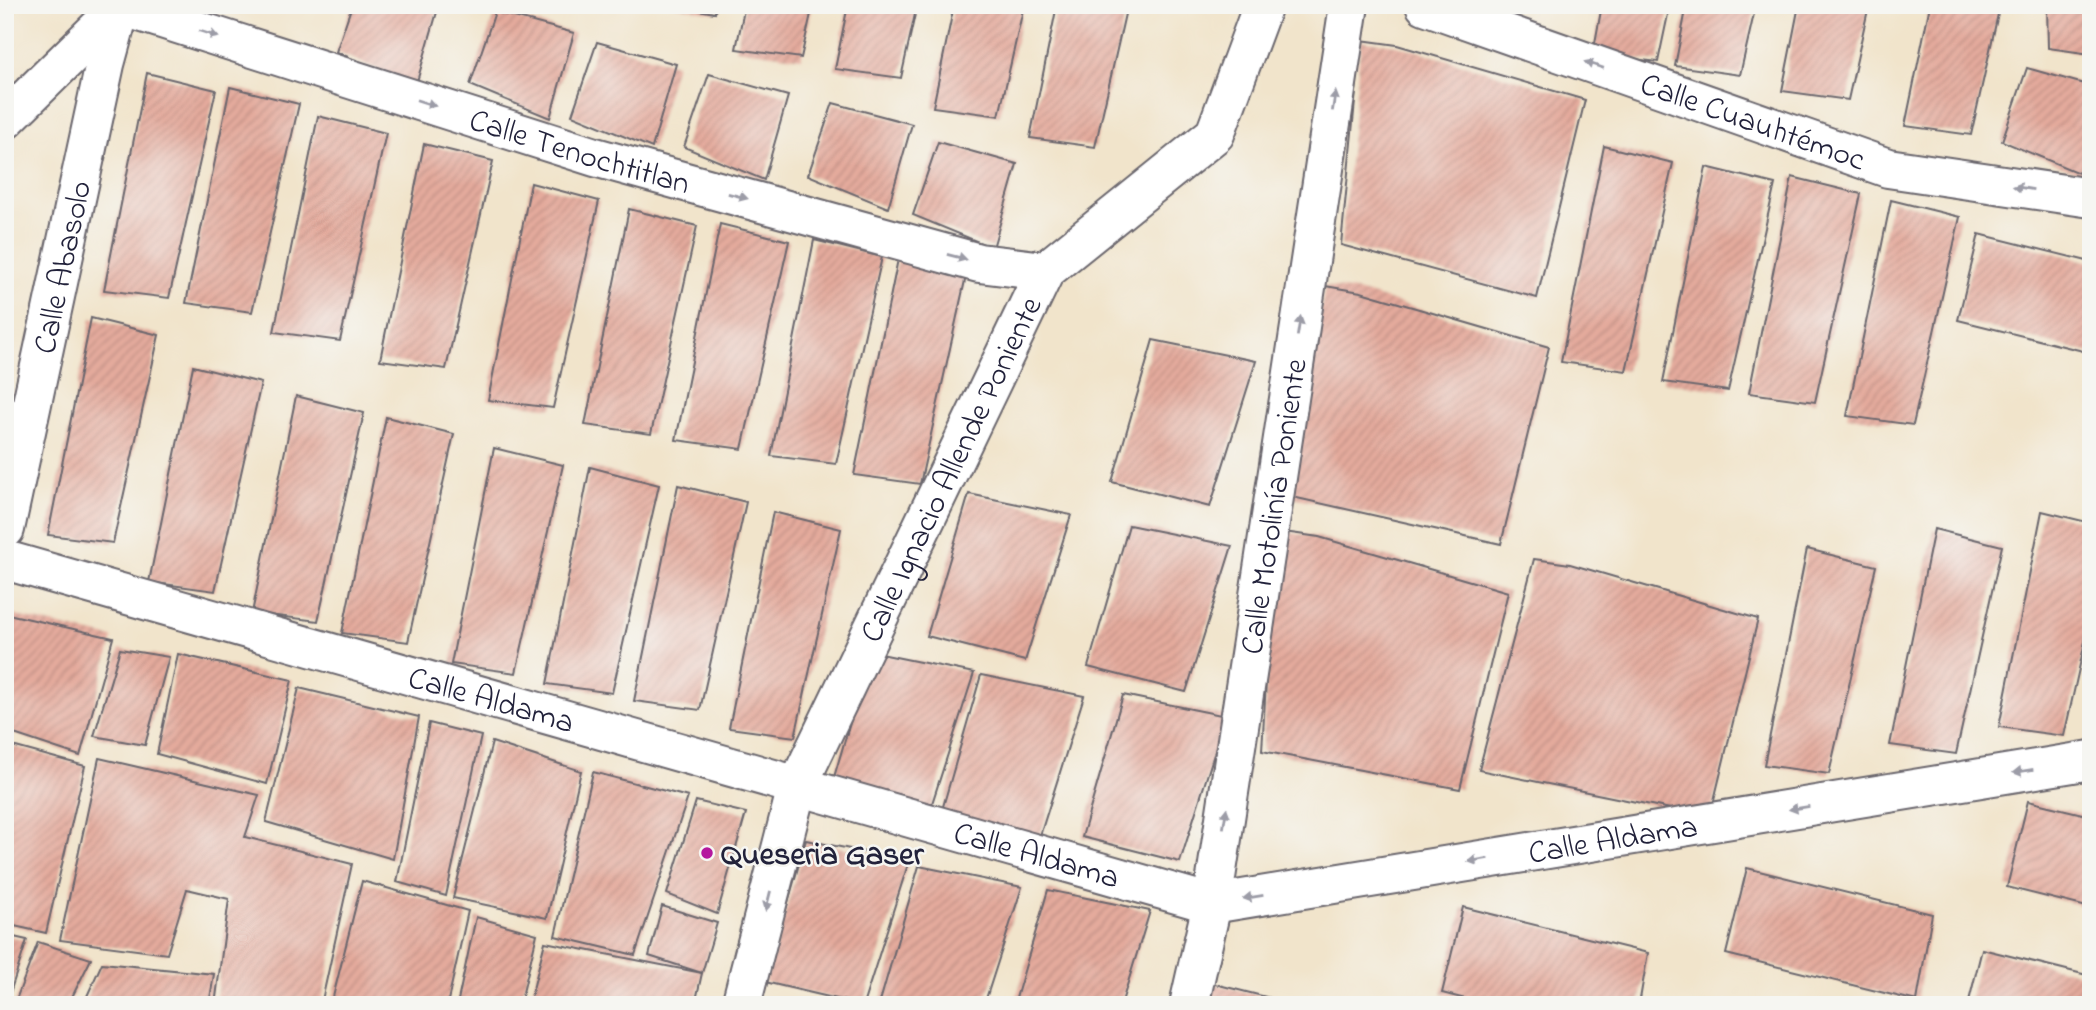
<svg xmlns="http://www.w3.org/2000/svg" width="2096" height="1010" viewBox="0 0 2096 1010" font-family="'Indie Flower',sans-serif">
<style>
.building{fill:url(#building-hatch)}
.lines{fill:none;stroke-linecap:round;stroke-linejoin:round}
.street-casing{stroke:#6a666d;stroke-width:42}
.street{stroke:#fff;stroke-width:38}
.oneway{fill:#9c9ca7}
.poi-dot{fill:#b5179e;stroke:#f6f6f2;stroke-width:2.5}
.labels{text-anchor:middle;stroke-width:5;stroke-linejoin:round;paint-order:stroke}
.street-label{font-size:32px;fill:#22223b;stroke:#f6f6f2}
.poi-label{font-size:32px;font-weight:bold;fill:#22223b;stroke:#f6f6f2;text-anchor:start}
</style>
<defs>
<pattern id="building-hatch" width="6" height="6" patternUnits="userSpaceOnUse" patternTransform="scale(1.75)"><rect width="6" height="6" fill="#e4aa9c"/><path d="M-1 1l2-2M0 6l6-6M5 7l2-2" fill="none" stroke="#c39287"/></pattern>
</defs>
<rect width="100%" height="100%" fill="#f6f6f2"/>
<filter id="ink" filterUnits="userSpaceOnUse"><feTurbulence type="fractalNoise" baseFrequency=".0143" numOctaves="2"/><feDisplacementMap in="SourceGraphic" scale="14" xChannelSelector="R" yChannelSelector="G"/><feConvolveMatrix kernelMatrix="1 2 1 2 8 2 1 2 1" color-interpolation-filters="sRGB"/></filter>
<filter id="wash" filterUnits="userSpaceOnUse"><feTurbulence type="fractalNoise" baseFrequency=".00686" numOctaves="4" result="noise"/><feDisplacementMap in="SourceGraphic" scale="28" xChannelSelector="R" yChannelSelector="G"/><feGaussianBlur stdDeviation="1.57" result="paint"/><feColorMatrix in="noise" values="0 0 0 0 0 0 0 0 0 0 0 0 0 0 0 0 0 1.4 0 .05"/><feComposite in="paint" operator="in"/></filter>
<g filter="url(#wash)">
<rect width="100%" height="100%" fill="#f1e4cb"/>
<g id="blocks">
<g class="building">
<path d="M352,5H439L416,85L336,52Z"/>
<path d="M670,5H716L715,13Z"/>
<path d="M745,5H813L801,58L736,49Z"/>
<path d="M848,5H917L901,78L835,69Z"/>
<path d="M954,5H1024L999,116L933,107Z"/>
<path d="M1057,5H1127L1095,147L1030,138Z"/>
<path d="M1602,5H1670L1658,62L1593,54Z"/>
<path d="M1687,5H1756L1740,75L1675,66Z"/>
<path d="M1799,5H1869L1848,100L1782,91Z"/>
<path d="M1930,5H2000L1971,135L1905,126Z"/>
<path d="M2047,5H2091V54L2048,48Z"/>
<path d="M495,12L574,33L550,118L470,85Z"/>
<path d="M1361,40L1397,45L1585,100L1537,298L1341,245Z"/>
<path d="M597,42L676,64L652,148L572,115Z"/>
<path d="M2027,68L2091,86V141L2081,174L2002,141Z"/>
<path d="M147,73L216,90L169,298L104,290Z"/>
<path d="M709,74L788,96L764,180L684,147Z"/>
<path d="M230,87L299,104L252,312L186,303Z"/>
<path d="M833,103L912,124L888,208L808,175Z"/>
<path d="M318,116L386,133L340,341L274,332Z"/>
<path d="M938,142L1017,164L993,248L913,215Z"/>
<path d="M424,144L493,161L446,369L380,360Z"/>
<path d="M1604,146L1673,163L1626,371L1561,362Z"/>
<path d="M1706,167L1775,184L1728,391L1663,382Z"/>
<path d="M1792,177L1861,194L1815,402L1749,393Z"/>
<path d="M531,183L599,201L553,408L488,400Z"/>
<path d="M1891,200L1960,217L1913,425L1847,416Z"/>
<path d="M629,209L697,226L651,434L585,425Z"/>
<path d="M720,224L789,241L742,449L676,440Z"/>
<path d="M1979,234L2091,262V353L1958,320Z"/>
<path d="M814,240L882,257L836,464L771,456Z"/>
<path d="M898,259L966,276L920,484L854,475Z"/>
<path d="M1325,286L1361,292L1549,347L1501,544L1288,496Z"/>
<path d="M91,318L159,335L113,543L48,535Z"/>
<path d="M1153,340L1256,361L1210,507L1112,482Z"/>
<path d="M193,366L261,383L215,591L149,582Z"/>
<path d="M296,396L364,413L318,621L252,613Z"/>
<path d="M386,417L454,434L408,642L342,633Z"/>
<path d="M494,448L563,465L516,673L451,664Z"/>
<path d="M590,467L659,485L612,693L547,684Z"/>
<path d="M678,485L746,502L700,710L634,701Z"/>
<path d="M969,494L1071,515L1025,661L927,636Z"/>
<path d="M2042,511L2091,523V615L2064,736L1999,727Z"/>
<path d="M773,512L841,529L795,737L729,728Z"/>
<path d="M1129,525L1232,546L1186,692L1088,667Z"/>
<path d="M1934,529L2002,546L1956,754L1890,745Z"/>
<path d="M1284,532L1319,537L1508,592L1460,789L1262,751L1269,630Z"/>
<path d="M1807,549L1876,566L1829,774L1764,765Z"/>
<path d="M1534,559L1570,564L1758,619L1710,817L1479,770Z"/>
<path d="M8,614L113,638L80,756L5,731V625Z"/>
<path d="M120,649L169,657L145,745L94,736Z"/>
<path d="M871,652L974,673L927,819L829,794Z"/>
<path d="M178,654L292,680L267,784L157,754Z"/>
<path d="M981,675L1084,696L1038,842L940,817Z"/>
<path d="M299,688L419,717L393,859L266,822Z"/>
<path d="M1123,695L1226,716L1180,862L1082,837Z"/>
<path d="M429,723L481,736L446,896L397,882Z"/>
<path d="M492,742L581,771L547,918L453,898Z"/>
<path d="M5,744L85,766L46,933L5,924Z"/>
<path d="M99,758L259,795L245,837L352,864L321,1005H215L229,899L187,889L167,954L60,940Z"/>
<path d="M593,772L688,797L635,955L555,936Z"/>
<path d="M696,801L746,813L717,914L667,894Z"/>
<path d="M2028,801L2091,816V908L2007,887Z"/>
<path d="M806,840L909,861L863,1005L765,982Z"/>
<path d="M919,866L1022,887L984,1005H879Z"/>
<path d="M1747,868L1932,914L1917,1001L1726,954Z"/>
<path d="M362,881L468,911L447,1005H331Z"/>
<path d="M1048,890L1150,911L1121,1005H1014Z"/>
<path d="M662,906L717,923L702,973L649,956Z"/>
<path d="M1463,907L1648,953L1639,1005H1489L1442,993Z"/>
<path d="M476,917L537,934L520,1005H457Z"/>
<path d="M5,935L27,940L6,1005H5Z"/>
<path d="M38,942L91,959L68,1005H14Z"/>
<path d="M545,942L702,973L695,1005H529Z"/>
<path d="M1982,949L2091,976V1005H1968Z"/>
<path d="M102,963L214,974L209,1005H83Z"/>
<path d="M1211,983L1294,1004V1005H1206Z"/>
</g>
</g>
</g>
<g filter="url(#ink)">
<use href="#blocks" fill-opacity="0" stroke="#6a666d" stroke-width="2"/>
<g class="lines">
<defs>
<g id="street">
<path id="s1" d="M1425,5L1888,168L2091,198"/>
<path id="s2" d="M5,120L121,6L595,157L979,263L1045,271"/>
<path id="s3" d="M5,529L105,64L120,9"/>
<path id="s4" d="M5,560L1212,904L2091,760"/>
<path id="s5" d="M741,1005L797,787L1045,271L1215,134L1263,5"/>
<path id="s6" d="M1189,1005L1212,904L1349,5"/>
</g>
</defs>
<use href="#street" class="street-casing"/>
<use href="#street" class="street"/>
</g>
<defs><path id="oneway-solid" d="M-6-.8H1V-3.2L6.5 0L1 3.2V.8H-6Z" transform="scale(1.75)"/></defs>
<g class="oneway">
<use href="#oneway-solid" transform="translate(209 34) rotate(18)"/>
<use href="#oneway-solid" transform="translate(1594 65) rotate(-161)"/>
<use href="#oneway-solid" transform="translate(1334 101) rotate(-81)"/>
<use href="#oneway-solid" transform="translate(426 103) rotate(18)"/>
<use href="#oneway-solid" transform="translate(2023 188) rotate(-171)"/>
<use href="#oneway-solid" transform="translate(738 196) rotate(15)"/>
<use href="#oneway-solid" transform="translate(957 257) rotate(15)"/>
<use href="#oneway-solid" transform="translate(1299 326) rotate(-81)"/>
<use href="#oneway-solid" transform="translate(2023 771) rotate(171)"/>
<use href="#oneway-solid" transform="translate(1799 808) rotate(171)"/>
<use href="#oneway-solid" transform="translate(1225 818) rotate(-81)"/>
<use href="#oneway-solid" transform="translate(1478 860) rotate(171)"/>
<use href="#oneway-solid" transform="translate(1253 897) rotate(171)"/>
<use href="#oneway-solid" transform="translate(768 901) rotate(104)"/>
</g>
</g>
<circle class="poi-dot" cx="707" cy="853" r="7"/>
<g class="labels">
<g class="street-label">
<text dy="11" stroke="none"><textPath href="#s1" startOffset="348">Calle Cuauhtémoc</textPath></text>
<text dy="11" stroke="none"><textPath href="#s2" startOffset="644">Calle Tenochtitlan</textPath></text>
<text dy="11" stroke="none"><textPath href="#s3" startOffset="268">Calle Abasolo</textPath></text>
<text dy="11" stroke="none"><textPath href="#s5" startOffset="578">Calle Ignacio Allende Poniente</textPath></text>
<text dy="11" stroke="none"><textPath href="#s6" startOffset="506">Calle Motolinía Poniente</textPath></text>
<text dy="11" stroke="none"><textPath href="#s4" startOffset="506">Calle Aldama</textPath></text>
<text dy="11" stroke="none"><textPath href="#s4" startOffset="1661">Calle Aldama</textPath></text>
<text dy="11" stroke="none"><textPath href="#s4" startOffset="1073">Calle Aldama</textPath></text>
</g>
<g class="poi-label">
<text x="721" y="864">Queseria Gaser</text>
</g>
</g>
<rect width="2096" height="1010" fill="none" stroke="#f6f6f2" stroke-width="28"/>
</svg>
